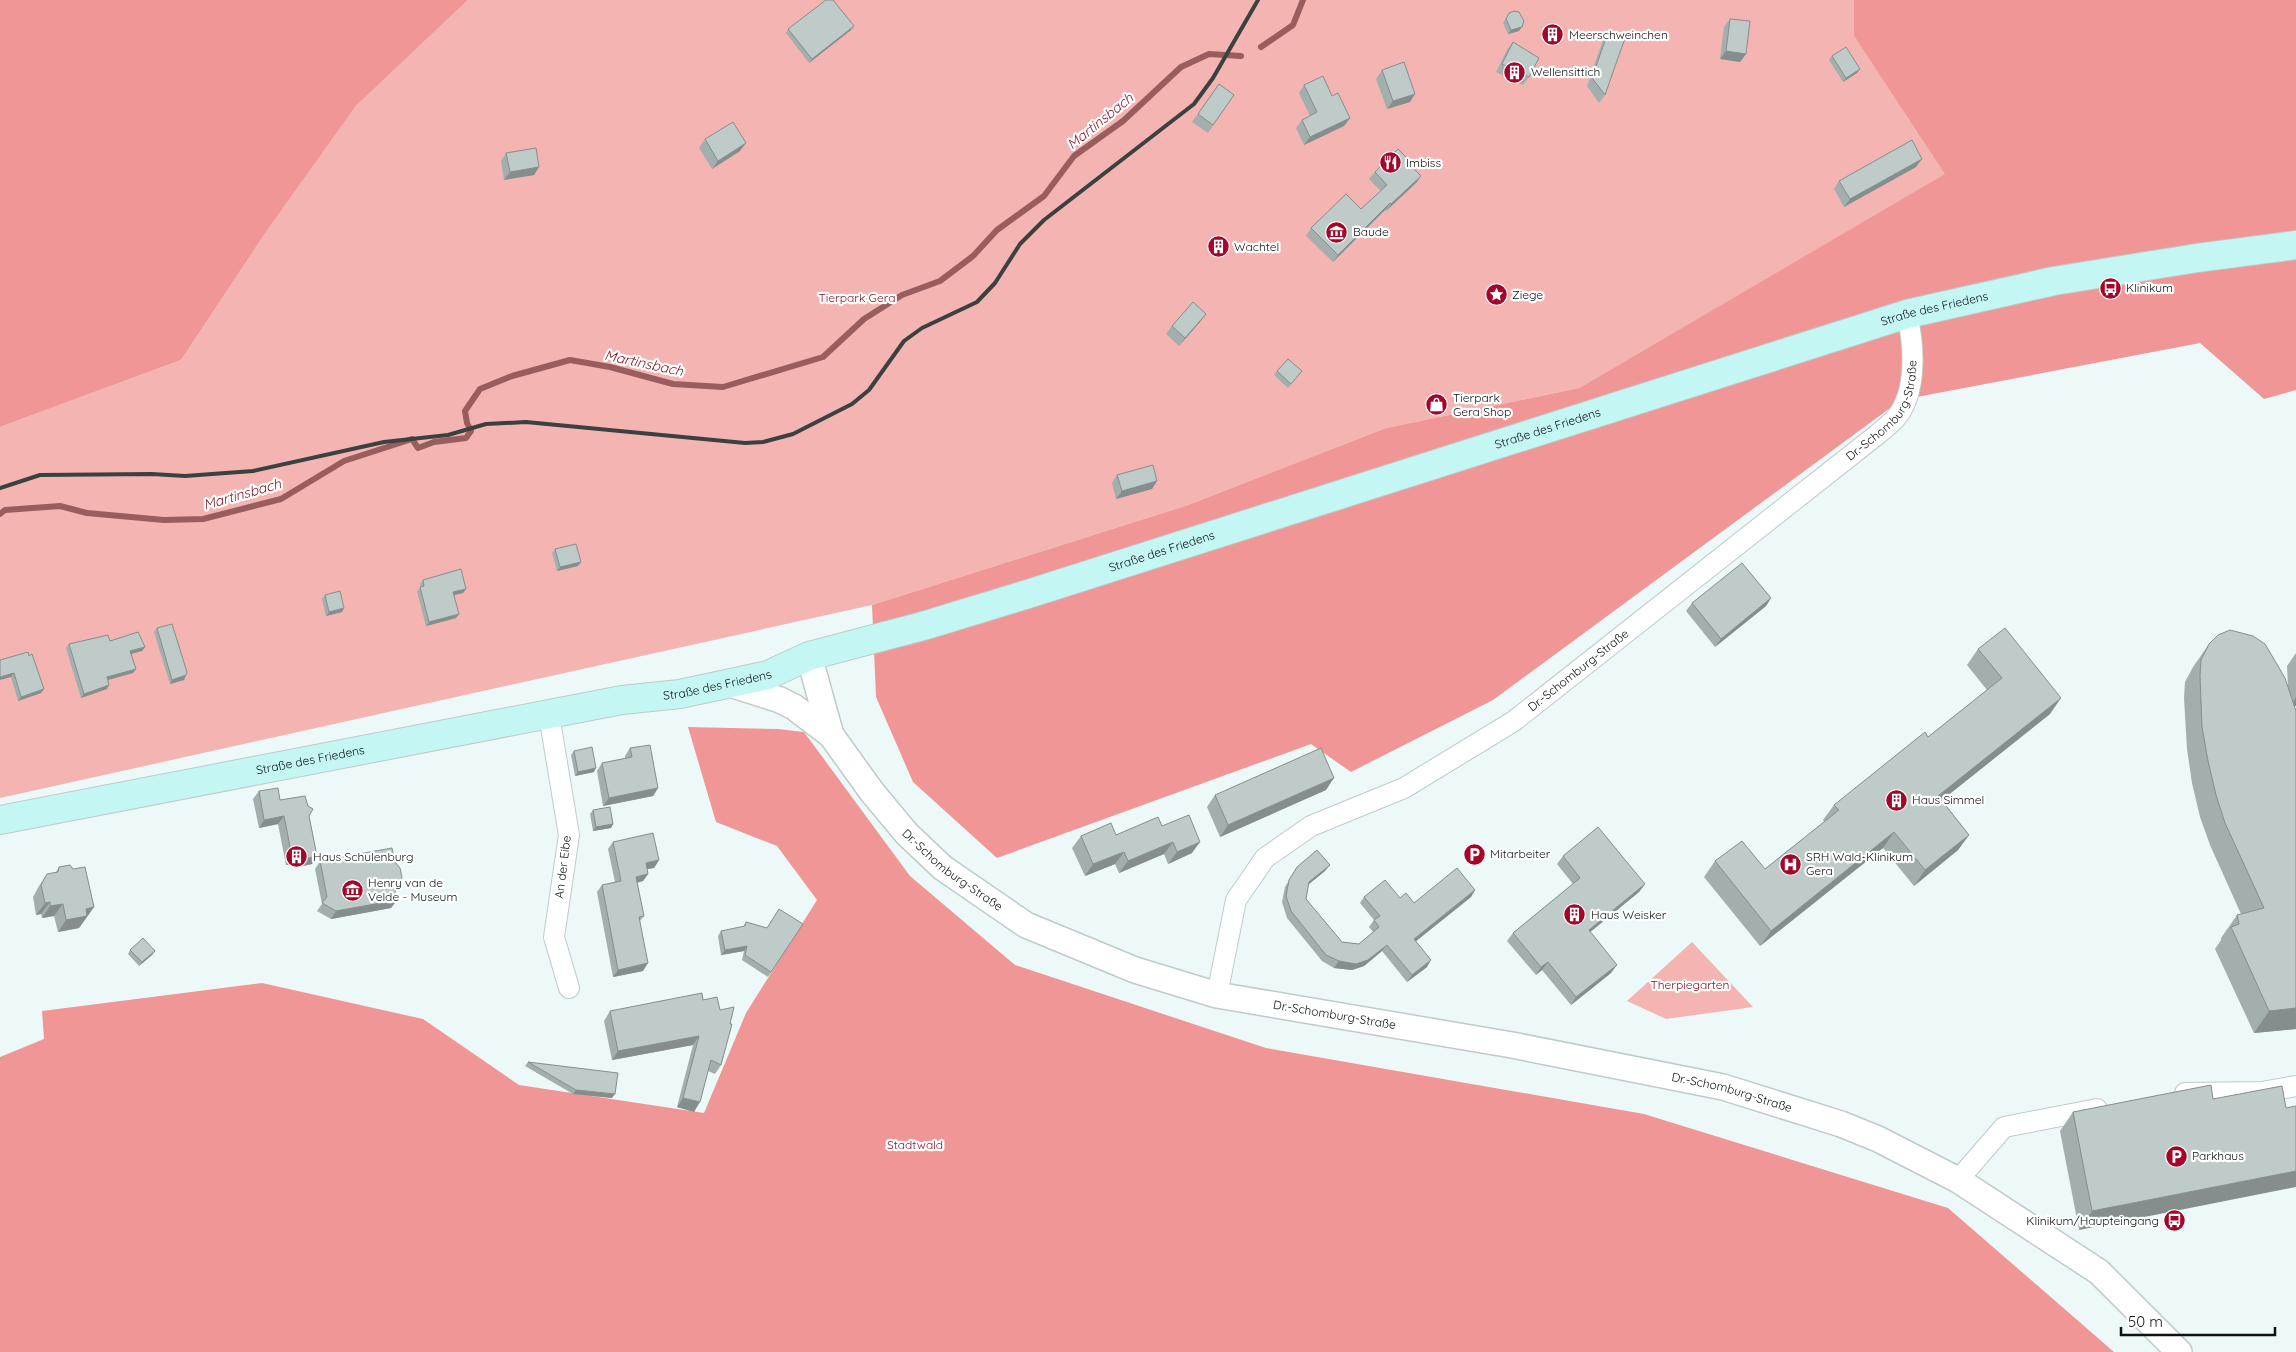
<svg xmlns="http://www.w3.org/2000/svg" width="2296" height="1352" viewBox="0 0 2296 1352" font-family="Quicksand,sans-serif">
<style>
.green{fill:#f4b4b2}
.forest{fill:#f19696}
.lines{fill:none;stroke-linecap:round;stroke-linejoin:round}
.stream{stroke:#995d5d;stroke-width:6}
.minor-casing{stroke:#becbc9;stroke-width:22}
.tertiary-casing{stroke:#becbc9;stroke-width:28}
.secondary-casing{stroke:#becbc9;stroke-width:30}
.minor{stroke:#fff;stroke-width:20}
.tertiary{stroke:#fff;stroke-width:25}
.secondary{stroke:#c4f7f4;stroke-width:28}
.rail{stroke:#3a4140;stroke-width:4}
.wall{fill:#a3afad}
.shaded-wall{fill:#858e8d}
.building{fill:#becbc9;stroke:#858e8d}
.labels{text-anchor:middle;stroke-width:4.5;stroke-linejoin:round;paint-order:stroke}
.poi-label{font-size:12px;fill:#0d1211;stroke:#fff;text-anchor:start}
.park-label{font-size:12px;fill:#811725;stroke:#fff}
.street-label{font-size:12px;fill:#0d1211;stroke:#fff}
.water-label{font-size:14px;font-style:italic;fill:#851b28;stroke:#fff}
</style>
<rect width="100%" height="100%" fill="#ecf9f8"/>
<g class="green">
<path d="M468,0H1854V36L1946,174L1579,388L1386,428L1188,505L872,605L0,798V427L181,360L266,232L356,106Z"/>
<path d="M1692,942L1753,1007L1666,1019L1627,1001Z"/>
</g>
<g class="forest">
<path d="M0,0H468L356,106L266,232L181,360L0,427Z"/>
<path d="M1854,0H2296V390L2264,399L2200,343L1901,400L1493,700L1351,772L1311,744L997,858L913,782L876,697L872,605L1188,505L1386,428L1579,388L1945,174L1854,36Z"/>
<path d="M688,727L778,729L804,732L910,876L1015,965L1266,1048L1644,1114L1948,1208L2114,1352H0V1057L44,1039L42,1011L262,983L423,1019L519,1085L704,1113L746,1013L817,900L777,846L716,822Z"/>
</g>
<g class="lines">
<g class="stream">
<path d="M1261,47L1293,25L1303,0"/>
<path d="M0,514L5,510L60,506L87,513L164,520L203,519L281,499L344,461L412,439L418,448L434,442L466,438L471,431L467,423L465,411L480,389L512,376L570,360L610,367L673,384L723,387L823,357L864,319L902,295L940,281L973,256L997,230L1044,196L1074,156L1123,121L1181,67L1209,54L1241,56"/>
</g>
<defs>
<g id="minor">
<path d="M549,715L569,835L554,937L569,988"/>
<path id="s1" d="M1217,995L1236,900L1265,858L1311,826L1404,788L1514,721L1878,434C1884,429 1890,424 1895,419C1918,393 1914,345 1907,314"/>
<path d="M2185,1093L2262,1092L2296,1086"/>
<path d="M1958,1180L2004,1127L2097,1109"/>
</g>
<g id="tertiary">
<path id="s2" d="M809,656L831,735L872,792L907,834L943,868L1026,925L1135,970L1217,995L1512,1045L1723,1087L1841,1124L1878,1139L1958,1180L2099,1272L2179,1352"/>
<path d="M730,684L780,700L794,707L831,735"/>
</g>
<g id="secondary">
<path id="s3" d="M0,820L622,700L680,694L768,675L809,656L923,626L1028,594L1907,314L2054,281L2197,258L2296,245"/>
</g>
</defs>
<use href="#minor" class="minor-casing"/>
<use href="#tertiary" class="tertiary-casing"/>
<use href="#secondary" class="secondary-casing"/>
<use href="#minor" class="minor"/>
<use href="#tertiary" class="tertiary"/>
<use href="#secondary" class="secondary"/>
<path class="rail" d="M0,488L40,475L152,474L185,476L253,471L384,442L448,435L486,424L526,422L745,443L763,442L793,434L852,404L869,390L904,341L922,328L977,302L995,283L1020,244L1044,220L1194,104L1213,78L1258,0"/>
</g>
<g class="wall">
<path d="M1509,13L1519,31L1508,34L1503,23Z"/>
<path d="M1730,19L1746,54L1740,62L1720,59L1724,27Z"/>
<path d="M788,29L851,30L809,63L786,33Z"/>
<path d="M1608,32L1605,95L1599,103L1587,86L1603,40Z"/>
<path d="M1513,42L1529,77L1523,85L1496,72L1507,50Z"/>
<path d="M1832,56L1857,73L1843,82L1829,60Z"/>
<path d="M1382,70L1410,102L1387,109L1376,79Z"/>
<path d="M1219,84L1234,95L1208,133L1192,122Z"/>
<path d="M1304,85L1332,96L1350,118L1344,126L1304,145L1296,128L1302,120L1310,116L1299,93Z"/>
<path d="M705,139L740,151L712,169L699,148Z"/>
<path d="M506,153L539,167L534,175L504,180L501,161Z"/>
<path d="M1411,162L1410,164L1421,176L1416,183L1386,211L1385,210L1333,262L1306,236L1311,228L1361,209L1381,191L1369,179L1375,172Z"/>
<path d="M1916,167L1844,207L1834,189L1839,181Z"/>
<path d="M1200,322L1179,346L1166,334L1172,326Z"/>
<path d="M1277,371H1302L1288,388L1274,375Z"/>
<path d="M1117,475L1157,481L1152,489L1116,499L1112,483Z"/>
<path d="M555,549L581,562L578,566L557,571L552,553Z"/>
<path d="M423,580L466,589L463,593L454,595L456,618L426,626L417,591L421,587L420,584Z"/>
<path d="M325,595L342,612L326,616L322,599Z"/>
<path d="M1771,598L1766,606L1715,647L1686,611L1692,603Z"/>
<path d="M157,628L186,675L184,680L170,684L154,632Z"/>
<path d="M110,641L145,647L142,651L131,654L136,669L133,673L108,680L107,689L81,698L66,648L69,644Z"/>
<path d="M2209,644L2288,688L2287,666L2296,653V706H2294L2296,711V1029L2254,1033L2215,949L2221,940V938L2237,915L2241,914L2210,845L2200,817L2192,783L2187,749L2184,698L2185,682L2193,667Z"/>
<path d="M1978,649L2050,714L1942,800L1969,835L1958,850L1914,886L1883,848L1760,946L1704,877L1715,861L1765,869L1824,822L1823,820L1834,805L1928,737L1987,690L1967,665Z"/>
<path d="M0,660L41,693L18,701L11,677Z"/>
<path d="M630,748L658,788L653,796L603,806L597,771L602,763L625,758V756Z"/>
<path d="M574,751L594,772L575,776L571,755Z"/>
<path d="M1326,790L1220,837L1207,807L1215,795Z"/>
<path d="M259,791L280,800L309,816L312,864L298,867L294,864L286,865L278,824L259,828L253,799Z"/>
<path d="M593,810L613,824L611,828L593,831L590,814Z"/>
<path d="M1162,826L1192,853L1168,864L1164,854L1119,873L1115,864L1085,876L1072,848L1081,836L1116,835Z"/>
<path d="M613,842L659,860L654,868L647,869L648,874L643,881L637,883L644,916L640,921L643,971L613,977L597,892L602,885L615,882L608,849Z"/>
<path d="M1563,856L1645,884L1639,892L1590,932L1611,973L1571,1005L1542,970L1536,975L1507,941L1513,933L1573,884L1557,864Z"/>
<path d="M320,861L395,892L397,900L391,908L331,919L317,911L322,904L315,869Z"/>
<path d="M59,867L94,907L79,928L58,932L54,916L42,918L41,914L36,915L33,897L39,886L47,874L56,872Z"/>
<path d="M1297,867L1325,871L1308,885L1306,899L1342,942L1359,944L1373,932L1369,927L1374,920L1360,903L1364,897L1400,898L1414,903L1475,890L1471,897L1416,941L1427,967L1407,982L1382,951L1364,966L1352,970L1334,968L1322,961L1287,918L1282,902L1285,887Z"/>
<path d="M746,922L767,928L803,924L768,977L742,960L744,951L721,955L718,936L721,931L743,927Z"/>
<path d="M130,950L155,951L152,955L139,966L128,954Z"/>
<path d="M703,1000L720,1010L730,1024L721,1065L715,1074L708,1071L694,1112L677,1107L693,1045L612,1060L604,1021L610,1011Z"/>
<path d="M528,1062L612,1098L573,1094L525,1066Z"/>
<path d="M2213,1099L2286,1108L2079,1230L2060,1131L2073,1112Z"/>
</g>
<g class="shaded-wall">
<path d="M854,26L851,30L809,63L812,59Z"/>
<path d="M1522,27L1519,31L1508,34L1511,30Z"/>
<path d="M1726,51L1746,54L1740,62L1720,59Z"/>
<path d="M1860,69L1857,73L1843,82L1846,78Z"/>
<path d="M1415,94L1410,102L1387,109L1393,101Z"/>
<path d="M1350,118L1344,126L1304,145L1310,137Z"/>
<path d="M746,143L740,151L712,169L718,161Z"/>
<path d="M1922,159L1916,167L1844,207L1850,199Z"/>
<path d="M539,167L534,175L504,180L510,172Z"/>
<path d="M1421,176L1416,183L1386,211L1391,204Z"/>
<path d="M1390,203L1385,210L1333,262L1338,255Z"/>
<path d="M1206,314L1200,322L1179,346L1185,338Z"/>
<path d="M1157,481L1152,489L1116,499L1122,491Z"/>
<path d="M581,562L578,566L557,571L560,567Z"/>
<path d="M466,589L463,593L450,596L453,592Z"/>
<path d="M1771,598L1766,606L1715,647L1721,639Z"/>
<path d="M344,608L342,612L326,616L329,612Z"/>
<path d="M459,614L456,618L426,626L429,622Z"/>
<path d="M145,647L142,651L127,655L130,651Z"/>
<path d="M136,669L133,673L104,681L107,677Z"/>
<path d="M14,673L11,677L0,680V677Z"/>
<path d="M186,675L184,680L170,684L172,680Z"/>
<path d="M109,685L107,689L81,698L84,694Z"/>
<path d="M44,689L41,693L18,701L21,697Z"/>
<path d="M2296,697V706L2290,707Z"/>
<path d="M2061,698L2050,714L1927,812L1938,796Z"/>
<path d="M596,768L594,772L575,776L578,772Z"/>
<path d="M1334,778L1326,790L1220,837L1228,825Z"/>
<path d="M658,788L653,796L603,806L609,798Z"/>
<path d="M284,816L278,824L259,828L264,820Z"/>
<path d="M613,824L611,828L593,831L596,827Z"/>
<path d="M1894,832L1883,848L1760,946L1771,931Z"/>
<path d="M1969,835L1958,850L1914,886L1925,870Z"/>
<path d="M1173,842L1164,854L1119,873L1128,861Z"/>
<path d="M1200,842L1192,853L1168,864L1177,852Z"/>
<path d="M1124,852L1115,864L1085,876L1093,864Z"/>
<path d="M299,855L294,864L286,865L292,857Z"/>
<path d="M317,856L312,864L298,867L304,859Z"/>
<path d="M659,860L654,868L641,870L646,863Z"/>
<path d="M1330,865L1325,871L1304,888L1309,882Z"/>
<path d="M648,874L643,881L631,884L636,877Z"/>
<path d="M1645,884L1639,892L1583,938L1589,930Z"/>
<path d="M1475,890L1471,897L1410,946L1414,939Z"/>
<path d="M397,900L391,908L331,919L336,911Z"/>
<path d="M50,902L41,914L36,915L45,903Z"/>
<path d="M63,904L54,916L42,918L50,906Z"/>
<path d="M94,907L79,928L58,932L66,920L86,909Z"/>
<path d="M1387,945L1382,951L1364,966L1352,970L1334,968L1339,961Z"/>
<path d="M747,946L744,951L721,955L725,950Z"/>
<path d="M155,951L152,955L139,966L142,962Z"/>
<path d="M1431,960L1427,967L1407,982L1412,975Z"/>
<path d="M1548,962L1542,970L1536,975L1541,967Z"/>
<path d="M648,963L643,971L613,977L618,970Z"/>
<path d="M1617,965L1611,973L1571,1005L1576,997Z"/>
<path d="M2296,1008V1029L2254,1033L2269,1011Z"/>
<path d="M699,1036L693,1045L612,1060L618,1051Z"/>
<path d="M576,1090L615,1094L612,1098L573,1094Z"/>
<path d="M683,1098L700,1102L694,1112L677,1107Z"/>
<path d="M2296,1171V1187L2079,1230L2092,1211Z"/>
</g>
<g class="building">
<path d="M826,0H833L854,26L812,59L788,29Z"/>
<path d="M1514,11L1519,12L1524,21L1522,27L1511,30L1506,19L1509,13Z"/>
<path d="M1730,19L1750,21L1746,54L1726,51Z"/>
<path d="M1608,32L1625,38L1605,95L1592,78Z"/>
<path d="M1513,42L1539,58L1529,77L1502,64Z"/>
<path d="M1846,47L1860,69L1846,78L1832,56Z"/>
<path d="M1404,62L1415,94L1393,101L1382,70Z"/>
<path d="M1323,76L1332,96L1338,93L1350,118L1310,137L1302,120L1317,112L1304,85Z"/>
<path d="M1219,84L1234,95L1213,125L1198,114Z"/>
<path d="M733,122L746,143L718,161L705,139Z"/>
<path d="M1912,140L1922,159L1850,199L1839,181Z"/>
<path d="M536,148L539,167L510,172L506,153Z"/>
<path d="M1398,149L1411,162L1409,164L1421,176L1391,204L1390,203L1338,255L1311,228L1346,194L1361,209L1387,185L1375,172Z"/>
<path d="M1193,302L1206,314L1185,338L1172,326Z"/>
<path d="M1288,359L1302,371L1291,384L1277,371Z"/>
<path d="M1153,465L1157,481L1122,491L1117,475Z"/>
<path d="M576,544L581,562L560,567L555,549Z"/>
<path d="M1742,563L1771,598L1721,639L1692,603Z"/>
<path d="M461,569L466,589L453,592L459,614L429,622L420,587L424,586L423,580Z"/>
<path d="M340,591L344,608L329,612L325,595Z"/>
<path d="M172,624L187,672L186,675L172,680L157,628Z"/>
<path d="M2005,628L2061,698L1938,796L1969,835L1925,870L1894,832L1771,931L1715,861L1742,841L1765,869L1839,810L1834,805L1925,732L1928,737L2002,678L1978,649Z"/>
<path d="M2230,630L2253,636L2265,644L2285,678L2296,711V1008L2269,1011L2231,927L2239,924L2237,915L2264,908L2225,823L2216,795L2208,761L2202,727L2200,676L2201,660L2209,644L2218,635Z"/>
<path d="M138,632L145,647L130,651L136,669L107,677L109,685L84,694L69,644L108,635L110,641Z"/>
<path d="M28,652L29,656L32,654L44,689L21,697L14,673L0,677V660Z"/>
<path d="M650,745L658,788L609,798L602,763L632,757L630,748Z"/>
<path d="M592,747L596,768L578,772L574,751Z"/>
<path d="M1321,748L1334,778L1228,825L1215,795Z"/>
<path d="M278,788L280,800L305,796L308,806L313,809L309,816L317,856L304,859L299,855L292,857L284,816L264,820L259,791Z"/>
<path d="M610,807L613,824L596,827L593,810Z"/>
<path d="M1189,815L1200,842L1177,852L1173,842L1128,861L1124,852L1093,864L1081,836L1111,823L1116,835L1158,817L1162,826Z"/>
<path d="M1598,827L1645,884L1589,930L1617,965L1576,997L1548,962L1541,967L1513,933L1580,878L1563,856Z"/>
<path d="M653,833L659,860L646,863L648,874L636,877L644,916L639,917L648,963L618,970L602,885L621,881L613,842Z"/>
<path d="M392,848L395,862L400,868L402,877L395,892L397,900L336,911L322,903L327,897L320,861Z"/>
<path d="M1317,850L1330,865L1309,882L1306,899L1342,942L1359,944L1379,927L1374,920L1380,916L1364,897L1385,880L1400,898L1406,893L1414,903L1457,868L1475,890L1414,939L1431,960L1412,975L1387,945L1368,960L1356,964L1339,961L1326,955L1291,911L1286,896L1289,880L1297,867Z"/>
<path d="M70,865L73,869L85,867L94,907L86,909L87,916L66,920L63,904L50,906V902L45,903L41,885L47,874L58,872L59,867Z"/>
<path d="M779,909L803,924L771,972L745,955L747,946L725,950L721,931L745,926L746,922L767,928Z"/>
<path d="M143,938L155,951L142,962L130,950Z"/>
<path d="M702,993L703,1000L717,997L720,1010L734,1007L730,1024H732L721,1065L711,1060L700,1102L683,1098L699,1036L618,1051L610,1011Z"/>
<path d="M528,1062L618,1073L615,1094L576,1090Z"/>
<path d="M2211,1085L2213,1099L2282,1086L2286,1108L2296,1106V1171L2092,1211L2073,1112Z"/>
</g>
<defs>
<symbol id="building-disc" viewBox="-11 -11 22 22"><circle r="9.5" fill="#a40629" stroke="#fff"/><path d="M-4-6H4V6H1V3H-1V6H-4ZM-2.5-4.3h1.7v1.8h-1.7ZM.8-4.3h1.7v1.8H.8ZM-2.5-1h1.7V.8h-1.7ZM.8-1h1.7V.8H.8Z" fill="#fff"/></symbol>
<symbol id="restaurant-disc" viewBox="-11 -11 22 22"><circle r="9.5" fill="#a40629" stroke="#fff"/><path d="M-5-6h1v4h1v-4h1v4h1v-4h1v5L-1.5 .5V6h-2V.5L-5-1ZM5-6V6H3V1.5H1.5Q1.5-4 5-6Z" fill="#fff"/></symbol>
<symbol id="museum-disc" viewBox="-11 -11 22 22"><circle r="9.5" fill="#a40629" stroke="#fff"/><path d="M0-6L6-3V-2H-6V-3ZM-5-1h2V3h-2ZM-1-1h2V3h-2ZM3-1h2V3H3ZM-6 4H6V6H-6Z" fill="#fff"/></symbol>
<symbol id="bus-disc" viewBox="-11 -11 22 22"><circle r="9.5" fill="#a40629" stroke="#fff"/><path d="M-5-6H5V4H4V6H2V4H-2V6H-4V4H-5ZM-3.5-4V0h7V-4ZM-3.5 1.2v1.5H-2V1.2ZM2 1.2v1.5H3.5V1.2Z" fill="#fff"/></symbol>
<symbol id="sight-disc" viewBox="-11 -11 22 22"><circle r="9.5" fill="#a40629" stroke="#fff"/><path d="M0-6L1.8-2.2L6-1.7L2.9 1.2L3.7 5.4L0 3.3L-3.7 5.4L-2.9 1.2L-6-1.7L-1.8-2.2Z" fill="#fff"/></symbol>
<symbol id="shop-disc" viewBox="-11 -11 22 22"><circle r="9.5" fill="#a40629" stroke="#fff"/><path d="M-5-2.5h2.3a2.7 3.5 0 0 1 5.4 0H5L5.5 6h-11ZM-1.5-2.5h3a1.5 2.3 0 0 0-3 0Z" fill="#fff"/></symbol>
<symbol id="parking-disc" viewBox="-11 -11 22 22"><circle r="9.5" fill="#a40629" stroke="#fff"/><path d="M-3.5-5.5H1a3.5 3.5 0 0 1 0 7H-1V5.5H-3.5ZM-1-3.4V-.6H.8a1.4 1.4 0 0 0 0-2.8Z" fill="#fff"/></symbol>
<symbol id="hospital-disc" viewBox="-11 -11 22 22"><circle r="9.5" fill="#a40629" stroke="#fff"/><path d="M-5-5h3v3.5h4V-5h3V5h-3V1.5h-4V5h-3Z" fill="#fff"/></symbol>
</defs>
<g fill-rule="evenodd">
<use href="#building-disc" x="1540" y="22" width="25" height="25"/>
<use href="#building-disc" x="1502" y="60" width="25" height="25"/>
<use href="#restaurant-disc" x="1378" y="150" width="25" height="25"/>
<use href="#museum-disc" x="1324" y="220" width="25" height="25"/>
<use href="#building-disc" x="1206" y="234" width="25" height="25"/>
<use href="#bus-disc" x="2098" y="276" width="25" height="25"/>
<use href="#sight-disc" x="1484" y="282" width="25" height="25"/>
<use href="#shop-disc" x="1424" y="392" width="25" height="25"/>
<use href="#building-disc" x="1884" y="788" width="25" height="25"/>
<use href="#parking-disc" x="1462" y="842" width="25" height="25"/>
<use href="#building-disc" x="284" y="844" width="25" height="25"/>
<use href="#hospital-disc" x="1778" y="852" width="25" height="25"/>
<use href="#museum-disc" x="340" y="878" width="25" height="25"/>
<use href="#building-disc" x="1562" y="902" width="25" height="25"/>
<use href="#parking-disc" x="2164" y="1144" width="25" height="25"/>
<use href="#bus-disc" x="2162" y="1208" width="25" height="25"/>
</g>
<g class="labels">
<g class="poi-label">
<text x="1569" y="39">Meerschweinchen</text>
<text x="1531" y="76">Wellensittich</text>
<text x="1406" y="167">Imbiss</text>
<text x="1353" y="236">Baude</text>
<text x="1234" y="251">Wachtel</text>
<text x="2126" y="292">Klinikum</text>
<text x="1512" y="299">Ziege</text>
<text x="1453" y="402">Tierpark<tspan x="1453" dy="14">Gera Shop</tspan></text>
<text x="1912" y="804">Haus Simmel</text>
<text x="1490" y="858">Mitarbeiter</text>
<text x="313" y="861">Haus Schulenburg</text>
<text x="1806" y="861">SRH Wald-Klinikum<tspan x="1806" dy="14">Gera</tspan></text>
<text x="368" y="887">Henry van de<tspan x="368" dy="14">Velde - Museum</tspan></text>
<text x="1591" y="919">Haus Weisker</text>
<text x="2192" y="1160">Parkhaus</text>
<text x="2159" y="1225" text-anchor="end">Klinikum/Haupteingang</text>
</g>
<g class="park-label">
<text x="857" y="302">Tierpark Gera</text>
<text x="1690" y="989">Therpiegarten</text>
<text x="915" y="1149">Stadtwald</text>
</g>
<g class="street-label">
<text dy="4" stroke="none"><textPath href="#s3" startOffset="2005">Straße des Friedens</textPath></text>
<text dy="4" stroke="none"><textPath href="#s1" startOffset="920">Dr.-Schomburg-Straße</textPath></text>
<text dy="4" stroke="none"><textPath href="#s3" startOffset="1600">Straße des Friedens</textPath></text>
<text dy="4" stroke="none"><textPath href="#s3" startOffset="1195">Straße des Friedens</textPath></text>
<text dy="4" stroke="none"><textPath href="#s1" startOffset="515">Dr.-Schomburg-Straße</textPath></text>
<text dy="4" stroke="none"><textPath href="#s3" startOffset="730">Straße des Friedens</textPath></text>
<text dy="4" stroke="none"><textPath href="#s3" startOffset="316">Straße des Friedens</textPath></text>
<text transform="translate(563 867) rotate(-83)" y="4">An der Eibe</text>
<text dy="4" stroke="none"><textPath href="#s2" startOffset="265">Dr.-Schomburg-Straße</textPath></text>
<text dy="4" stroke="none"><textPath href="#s2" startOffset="680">Dr.-Schomburg-Straße</textPath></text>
<text dy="4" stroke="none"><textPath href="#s2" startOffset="1085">Dr.-Schomburg-Straße</textPath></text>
</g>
<g class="water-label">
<text transform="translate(1100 121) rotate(-39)" y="5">Martinsbach</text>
<text transform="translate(644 363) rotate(12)" y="5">Martinsbach</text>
<text transform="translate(242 494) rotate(-16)" y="5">Martinsbach</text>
</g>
</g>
<path d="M2121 1327v8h154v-8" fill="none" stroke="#0d1211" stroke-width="2.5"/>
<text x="2128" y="1327" font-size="15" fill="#0d1211" stroke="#ffffff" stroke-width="4" paint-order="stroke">50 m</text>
</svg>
